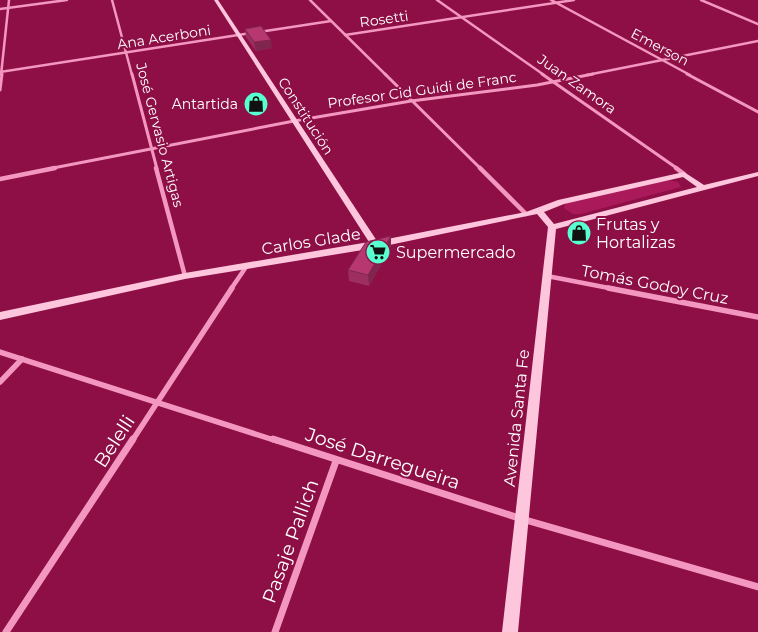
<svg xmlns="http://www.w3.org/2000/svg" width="758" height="632" viewBox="0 0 758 632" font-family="Montserrat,sans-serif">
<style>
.green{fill:#aa1a5b}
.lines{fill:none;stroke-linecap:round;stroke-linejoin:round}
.street-far4{stroke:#f397c0;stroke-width:2.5}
.street-far3{stroke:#f397c0;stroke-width:3}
.street-far2{stroke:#f397c0;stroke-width:4.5}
.street-far1{stroke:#f397c0;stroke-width:5.5}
.street{stroke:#f397c0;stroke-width:7}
.secondary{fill:#fdc6dd;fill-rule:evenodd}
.wall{fill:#9d2f60}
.shaded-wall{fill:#80264e}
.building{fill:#b73770;stroke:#80264e}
.labels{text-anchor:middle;stroke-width:4;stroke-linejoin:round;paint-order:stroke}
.far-street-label{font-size:14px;fill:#fff;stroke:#8d0f46}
.far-poi-label{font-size:14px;fill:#fff;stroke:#8d0f46;text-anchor:end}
.poi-label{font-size:16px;fill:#fff;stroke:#8d0f46;text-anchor:start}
.street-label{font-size:16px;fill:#fff;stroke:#8d0f46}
.near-street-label{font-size:19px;fill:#fff;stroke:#8d0f46}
</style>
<rect width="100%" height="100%" fill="#8d0f46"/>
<path class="green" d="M668,180L678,182L681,187L581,214H573L564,208L565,204L568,202Z"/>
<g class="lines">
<g class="street-far4">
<path d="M112,0L132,75"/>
<path d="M310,0L386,75"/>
<path d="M437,0L544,75"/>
<path d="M551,0L690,75"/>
<path d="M701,0L758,24"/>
<path d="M0,9L67,0"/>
<path d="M259,32L331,21"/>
<path d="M345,35L574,0"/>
<path d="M0,72L251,33"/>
<path d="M1,75L9,0"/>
<path d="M587,75L758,41"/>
</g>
<g class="street-far3">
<path d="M132,74L157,169"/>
<path d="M385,74L481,169"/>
<path d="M542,74L678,169"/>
<path d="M687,74L758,112"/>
<path d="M0,90L2,74"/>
<path d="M48,169L294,121L411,101L537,85L593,74"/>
</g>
<g class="street-far2">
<path d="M156,168L185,276"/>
<path d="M480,168L526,214"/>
<path d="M676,168L684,174"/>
<path d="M0,179L55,168"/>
<path d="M547,276L614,289"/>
<path d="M231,289L246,267"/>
</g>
<g class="street-far1">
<path d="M608,288L758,317"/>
<path d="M0,352L277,441"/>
<path d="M0,382L22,359"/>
<path d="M132,441L232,288"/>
</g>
<g class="street">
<path d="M273,439L522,519L758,587"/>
<path d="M6,632L133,439"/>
<path d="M275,632L336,461"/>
</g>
<path class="secondary" d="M214,0H218L377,241L526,212L558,200L684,172L704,185L758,172V176L556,229L518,632H502L548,227L537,214L375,248L185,279L0,320V312L185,273L369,242ZM683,177L697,187L554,224L544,212L564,204Z"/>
</g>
<g class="wall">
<path d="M245,29L272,48L256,51L246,37Z"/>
<path d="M391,236V247L369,286L349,281L348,270Z"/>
</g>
<g class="shaded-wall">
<path d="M271,40L272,48L256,51L254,42Z"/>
<path d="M391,236V247L369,286L368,275Z"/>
</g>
<g class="building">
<path d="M261,26L271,40L254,42L245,29Z"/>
<path d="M391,236L368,275L348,270L366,242Z"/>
</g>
<defs>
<symbol id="shop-disc" viewBox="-11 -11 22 22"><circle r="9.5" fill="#58ffcf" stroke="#8d0f46"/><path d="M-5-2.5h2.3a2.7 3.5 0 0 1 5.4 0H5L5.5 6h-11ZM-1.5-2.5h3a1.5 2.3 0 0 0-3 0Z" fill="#111"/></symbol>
<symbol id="supermarket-disc" viewBox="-11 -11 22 22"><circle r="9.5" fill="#58ffcf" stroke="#8d0f46"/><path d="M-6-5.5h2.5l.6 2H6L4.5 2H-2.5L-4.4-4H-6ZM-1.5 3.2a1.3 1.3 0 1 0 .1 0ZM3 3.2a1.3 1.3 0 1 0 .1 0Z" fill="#111"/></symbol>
</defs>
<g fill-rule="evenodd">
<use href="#shop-disc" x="242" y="90" width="28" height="28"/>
<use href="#shop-disc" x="565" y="219" width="28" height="28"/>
<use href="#supermarket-disc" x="364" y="238" width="28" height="28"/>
</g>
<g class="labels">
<g class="far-street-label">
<text transform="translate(384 19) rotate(-8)" y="5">Rosetti</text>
<text transform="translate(164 37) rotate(-9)" y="5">Ana Acerboni</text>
<text transform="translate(660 47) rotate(28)" y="5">Emerson</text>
<text transform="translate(577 84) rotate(35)" y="5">Juan Zamora</text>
<text transform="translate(422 90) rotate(-8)" y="5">Profesor Cid Guidi de Franc</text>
<text transform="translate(306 116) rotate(57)" y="5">Constitución</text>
<text transform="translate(160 135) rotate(75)" y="5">José Gervasio Artigas</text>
</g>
<g class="far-poi-label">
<text x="238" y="109">Antartida</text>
</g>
<g class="poi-label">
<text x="596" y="230">Frutas y<tspan x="596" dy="18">Hortalizas</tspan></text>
<text x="396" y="258">Supermercado</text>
</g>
<g class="street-label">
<text transform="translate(311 241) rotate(-9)" y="6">Carlos Glade</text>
<text transform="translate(655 284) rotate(11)" y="6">Tomás Godoy Cruz</text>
<text transform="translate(516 418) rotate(-84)" y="6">Avenida Santa Fe</text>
</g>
<g class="near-street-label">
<text transform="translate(114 441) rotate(-57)" y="7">Belelli</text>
<text transform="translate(383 458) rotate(18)" y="7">José Darregueira</text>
<text transform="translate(290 541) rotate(-70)" y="7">Pasaje Pallich</text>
</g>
</g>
</svg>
